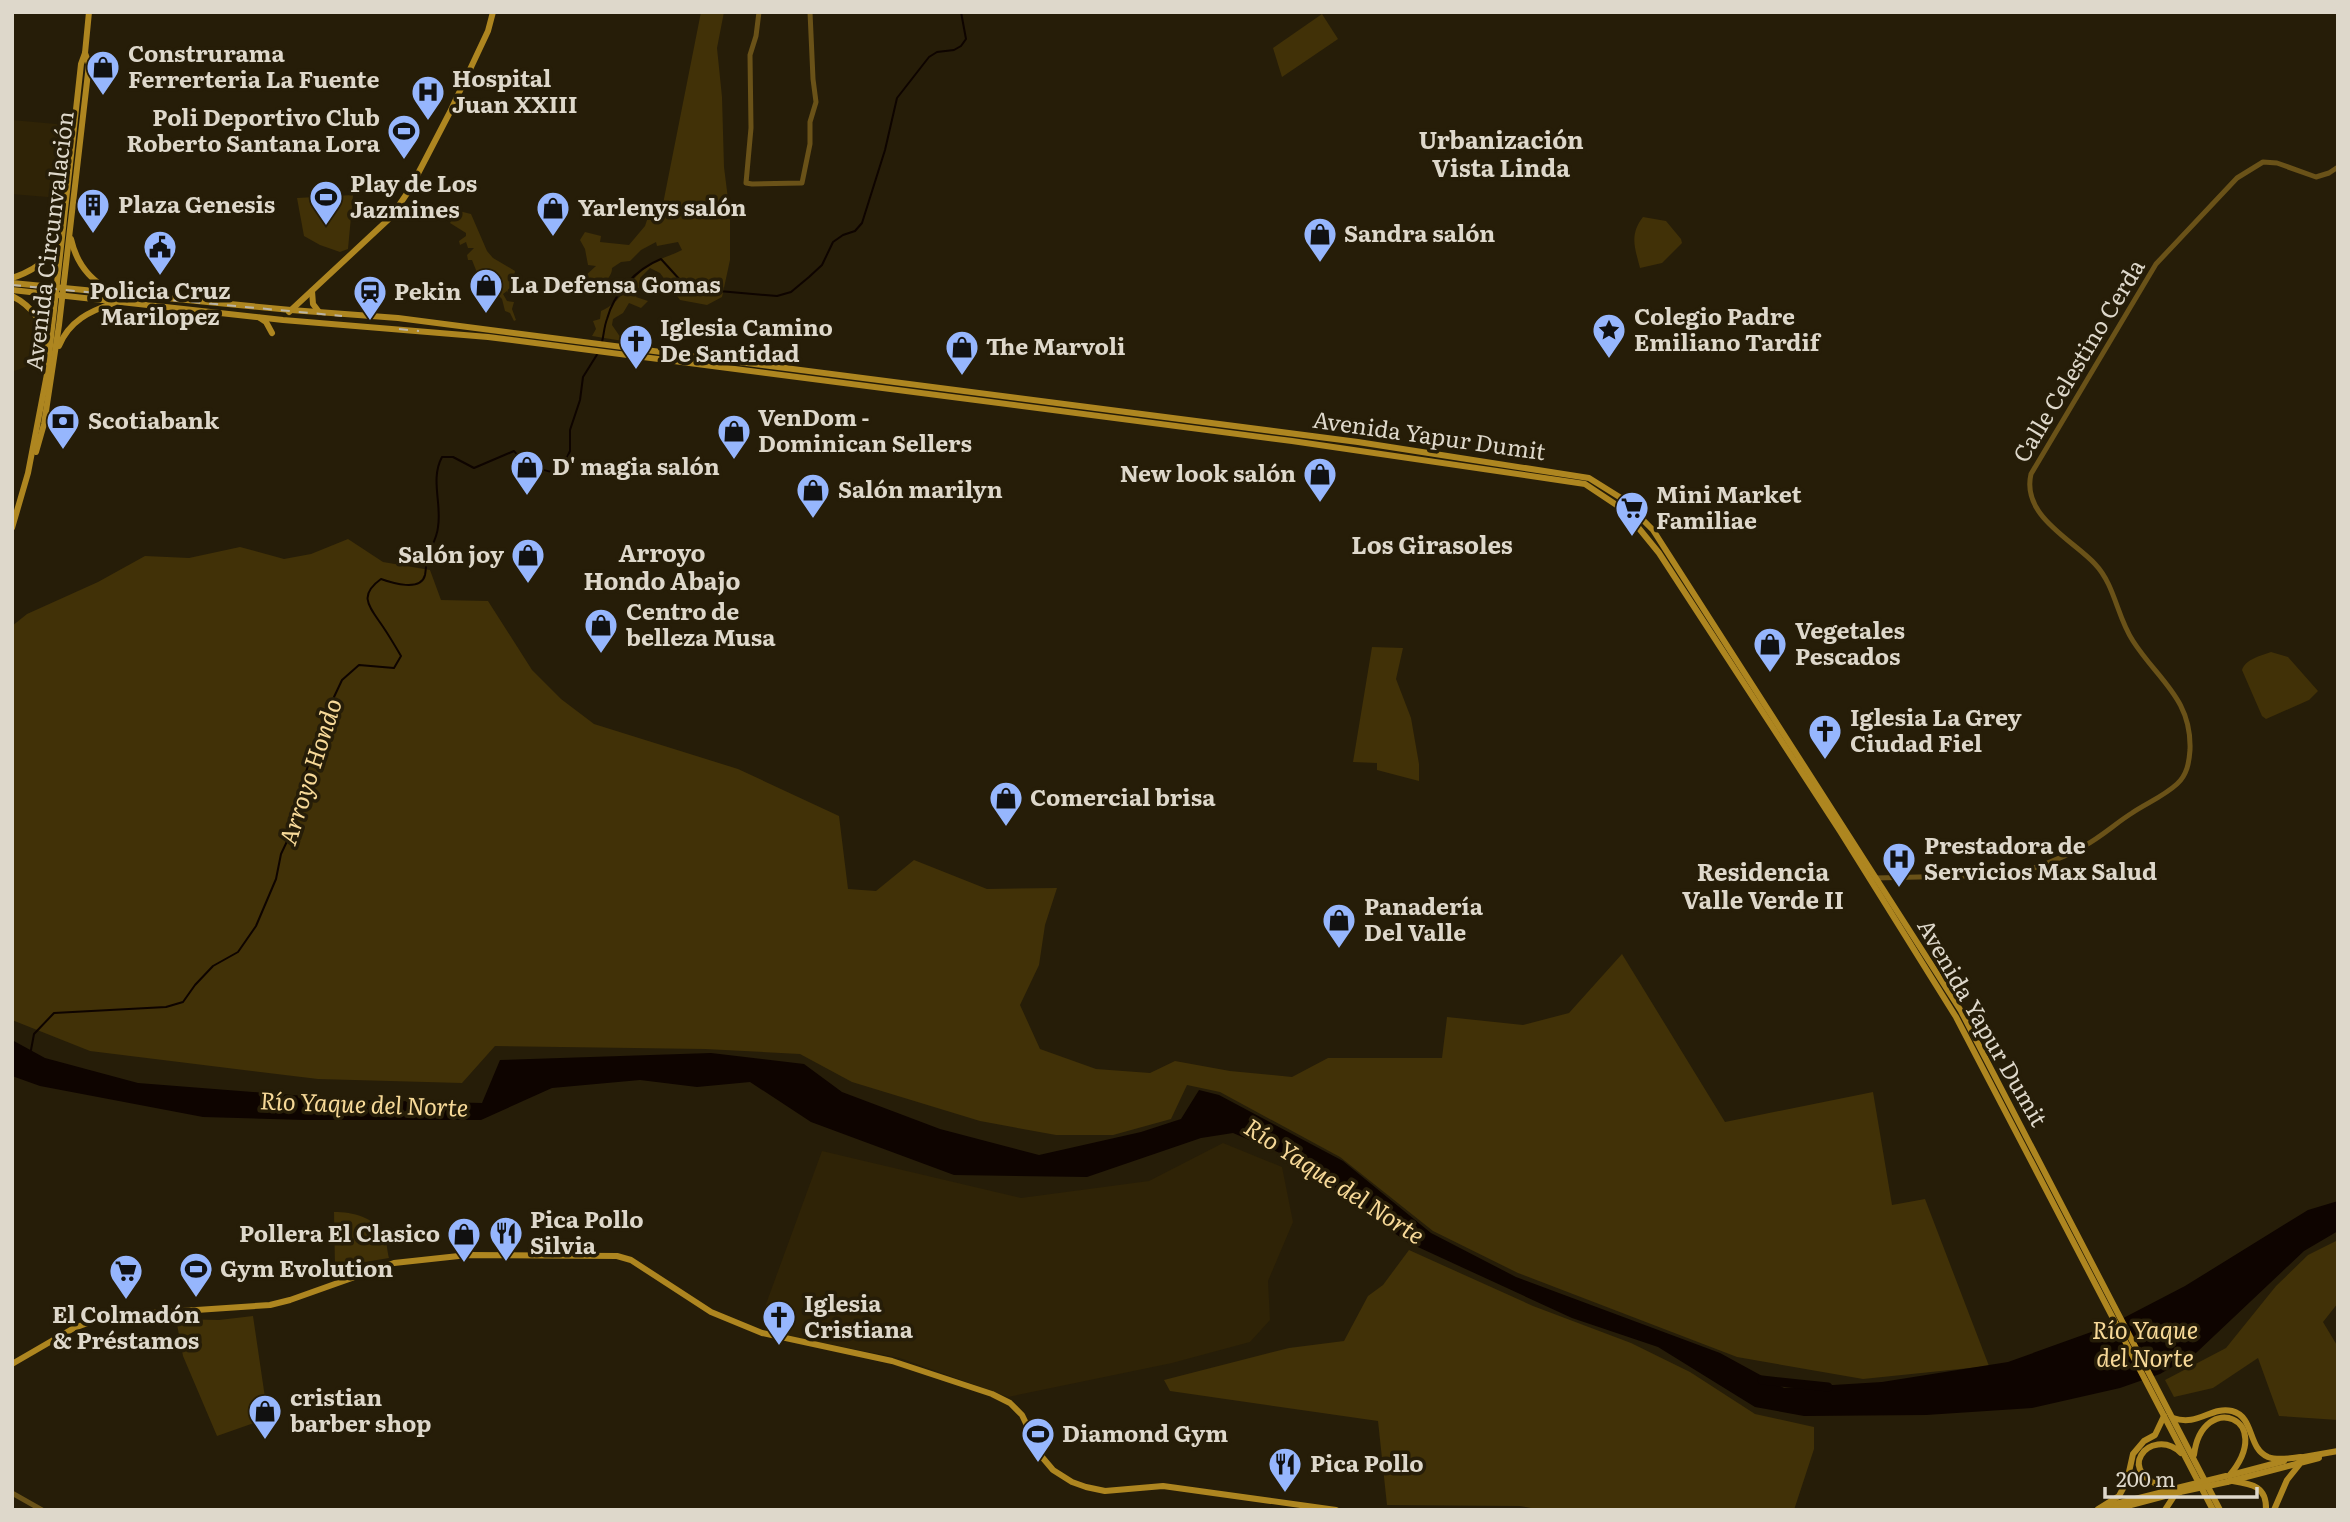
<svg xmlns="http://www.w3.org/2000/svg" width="2350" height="1522" viewBox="0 0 2350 1522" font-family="Literata,serif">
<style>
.built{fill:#2f2306}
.green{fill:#413107}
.water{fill:#0e0400}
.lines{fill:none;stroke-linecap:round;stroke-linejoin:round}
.stream{stroke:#0e0400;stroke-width:2}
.river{stroke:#0e0400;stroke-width:9}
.minor{stroke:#6a5218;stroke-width:5}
.major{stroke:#ae8620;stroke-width:6}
.rail{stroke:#bbb4a6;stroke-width:2;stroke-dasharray:9 9;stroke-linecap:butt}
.major-bridge{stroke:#ae8620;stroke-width:6}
.labels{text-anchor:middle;stroke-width:7;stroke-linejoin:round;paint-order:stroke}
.poi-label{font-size:23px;font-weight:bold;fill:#ded8cb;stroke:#261d08;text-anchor:start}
.street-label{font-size:23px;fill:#ded8cb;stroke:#261d08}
.neighbourhood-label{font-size:24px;font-weight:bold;fill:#ded8cb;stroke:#261d08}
.water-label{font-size:24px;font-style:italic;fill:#f7d998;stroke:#261d08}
</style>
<rect width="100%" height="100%" fill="#261d08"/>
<g class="built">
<path d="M12,120L67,125L59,198L12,194Z"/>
<path d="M12,298L32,315L42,334L44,348V360L12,372Z"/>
<path d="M1223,1143L1282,1167L1293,1222L1268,1281L1270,1320L1250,1342L1172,1363L1008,1397L900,1358L770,1333L762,1315L822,1151L1021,1198L1149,1181Z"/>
</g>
<g class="green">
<path d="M701,12H724L717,48L722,97L724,167L730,215V260L722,297L707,305L680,300L660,273L650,268L640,278L643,285L636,297L648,301L641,308L629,303L623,313L613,319L612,325L623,341L592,336L596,329L593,321L600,319L601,311C622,303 628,280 646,268C657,259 670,256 682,250L678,242L657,246L656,242L641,250L630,261L621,262L612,268C612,280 599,285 590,290L585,276L596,266L588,265L585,249L580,240L585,232L601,236L600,242L629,245L645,226L647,220L660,219Z"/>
<path d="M1322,14L1338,39L1282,77L1273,48Z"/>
<path d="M353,195L348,249L340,252L320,245L304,236L297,198Z"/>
<path d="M459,211L471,214L487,251L493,258L515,271L511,293L509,295L507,291L503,294L507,301L514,302L512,309L516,320L514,321L510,313L505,311L502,299L498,295L493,299L492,304H485L487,298L472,260H468L467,255L474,248H468L466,242L460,245L459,241L466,236V233L450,223L455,214Z"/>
<path d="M1643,217L1666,221L1681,239L1682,243L1662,263L1640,268C1635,248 1629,235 1643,217Z"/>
<path d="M348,539L383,562L430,570L441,600L488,601L532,670L561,699L594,724L738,769L839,816L848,889L876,891L914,860L987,889L1057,888L1045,925L1039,965L1020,1005L1040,1049L1096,1069L1150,1073L1175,1061L1230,1071L1292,1077L1328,1058H1442L1447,1017L1523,1025L1569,1013L1622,954L1725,1122L1873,1092L1892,1205L1925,1199L1989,1366L1863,1379L1737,1357L1518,1273L1433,1231L1340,1157L1220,1092L1187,1085L1171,1119L1113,1135H1056L980,1121L852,1082L800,1054L705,1049L495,1046L462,1083L318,1079L90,1051L12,1020V626L27,614L98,582L145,556L189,558L240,547L284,559L311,554Z"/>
<path d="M1372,647L1403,648L1396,679L1411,718L1419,764V781L1377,770V763L1353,762Z"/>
<path d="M2271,652L2288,657L2318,691L2309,700L2266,719L2262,716L2242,670C2246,659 2260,656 2271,652Z"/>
<path d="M334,1212C353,1212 374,1217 384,1235C387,1241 387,1251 389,1258L335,1267Z"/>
<path d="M2338,1240V1303L2323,1322L2338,1347V1420L2279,1416L2258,1358L2213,1388L2174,1397L2165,1380L2226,1348L2276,1286L2308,1255Z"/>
<path d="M1409,1250L1533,1306L1631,1343L1690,1372L1755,1414L1814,1427V1449L1794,1510H1543L1520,1506L1387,1505L1378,1421L1170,1391L1164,1380L1289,1348L1344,1341L1368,1296L1383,1285Z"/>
<path d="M253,1316L268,1418L217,1436L183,1356L176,1319L219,1320Z"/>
</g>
<path class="water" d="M12,1040L45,1058L138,1083L355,1100L482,1103L500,1060L711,1053L804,1064L842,1092L940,1129L1039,1155L1141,1132L1181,1119L1199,1090L1219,1095L1343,1161L1431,1233L1516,1277L1720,1353L1784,1388L1882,1382L2008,1362L2108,1326L2185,1286L2308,1210L2338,1201V1231L2304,1251L2196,1353L2160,1374L2120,1388L2032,1408L1926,1415L1804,1416L1755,1407L1658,1347L1572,1318L1407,1242L1282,1154L1233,1133L1201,1138L1087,1177L954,1175L811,1122L750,1082L697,1087L640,1080L552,1088L481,1120H305L203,1117L40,1086L12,1076Z"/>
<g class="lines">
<g class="stream">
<path d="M602,342C604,334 604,327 607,319C614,293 636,269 661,259L681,281L690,284L719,291L777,296L791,292L809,277L822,265L833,242L843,235L855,231L862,223L885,150L897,98L929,57L937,52L954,50L961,46L966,39L961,12"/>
<path d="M31,1050L34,1034L54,1013L166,1007L183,1002L195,985L213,966L238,952L256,926L276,879L281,854L290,835L296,803L316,741L331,714L334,697L342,680L359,665L394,668L401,656C394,644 387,632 379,621C367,604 360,594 381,579C392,583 421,592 425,575C426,570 426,564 427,558C430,548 437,539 438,527C442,504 430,479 442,457H453L474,468L514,451C524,464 540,470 556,473L561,470L570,451V430L580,400L583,377L598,353"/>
</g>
<path class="river" d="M1762,1380L1828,1387"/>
<g class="minor">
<path d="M759,12L756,36L750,55L751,128L746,183L752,184L802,183L810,144V122L816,102L813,79L810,12"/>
<path d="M1875,878L2005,875C2031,871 2061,859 2084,846C2101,837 2116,823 2132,813C2147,803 2164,796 2177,784C2187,775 2189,763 2190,750C2192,699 2158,680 2133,641C2117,617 2115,585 2095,564C2073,540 2021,516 2031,474L2156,264L2237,178L2263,162L2277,163L2316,177L2329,173L2338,167"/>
<path d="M12,1493L42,1510"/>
</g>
<g class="major">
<path d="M71,239C76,262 89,279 109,290"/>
<path d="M12,278C34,271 52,258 60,237"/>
<path d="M12,283L291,310L398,318L1358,442L1589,478L1621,498L1653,530L1961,1011L2220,1510"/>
<path d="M12,290L283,320L488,337L1292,441L1585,484L1624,510L1659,553L1840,831L1956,1017L2213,1510"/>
<path d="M312,291L313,304L319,312"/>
<path d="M12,296C32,306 45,324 48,346"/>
<path d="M289,312L391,217L410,189L450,112L488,31L493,12"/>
<path d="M260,318L266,322L272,333"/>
<path d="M59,346C69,321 90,311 114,303"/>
<path d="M36,452L44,424L59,325L89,64L85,53"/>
<path d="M12,528L28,473L47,374L81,64L85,53L89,12"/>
<path d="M12,1364L74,1328L107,1316L270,1305L290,1300L394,1263L468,1255L617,1256L631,1260L711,1312L762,1333L892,1361L992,1394L1010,1403L1022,1415L1042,1457L1053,1470L1072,1482L1086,1487L1105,1491L1163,1486L1336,1510"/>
<path d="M2173,1418C2198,1427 2211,1406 2232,1411C2255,1417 2247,1448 2268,1457C2278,1461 2291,1458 2301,1457"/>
<path d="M2194,1455C2202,1390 2278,1418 2229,1476"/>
<path d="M2298,1458L2338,1451"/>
<path d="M2231,1475L2284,1461"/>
<path d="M2232,1481C2252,1484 2267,1486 2266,1510"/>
<path d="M2227,1482L2319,1458"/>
<path d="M2174,1489C2107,1476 2151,1424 2181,1453"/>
<path d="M2107,1506L2171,1490"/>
<path d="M2098,1509L2119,1496L2127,1481L2133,1454L2144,1441L2155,1435L2164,1416"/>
<path d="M2112,1510L2180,1492"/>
<path d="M2165,1510L2176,1493"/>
<path d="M2274,1510L2287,1480L2299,1465"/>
</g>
<g class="rail">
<path d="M12,285L342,316"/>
<path d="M399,329L419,331"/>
</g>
<g class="major-bridge">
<path d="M2177,1488L2226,1476"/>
<path d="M2180,1492L2227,1482"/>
</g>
</g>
<defs>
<symbol id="shop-pin" viewBox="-11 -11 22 30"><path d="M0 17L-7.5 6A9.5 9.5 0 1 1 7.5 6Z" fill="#96b6fd" stroke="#261d08"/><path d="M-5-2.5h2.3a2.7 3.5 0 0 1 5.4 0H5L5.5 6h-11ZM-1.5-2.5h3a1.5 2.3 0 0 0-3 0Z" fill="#111"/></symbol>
<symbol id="hospital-pin" viewBox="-11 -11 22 30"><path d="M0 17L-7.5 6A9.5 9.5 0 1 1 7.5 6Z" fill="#96b6fd" stroke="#261d08"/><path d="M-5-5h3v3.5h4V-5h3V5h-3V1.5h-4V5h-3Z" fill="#111"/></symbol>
<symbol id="stadium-pin" viewBox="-11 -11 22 30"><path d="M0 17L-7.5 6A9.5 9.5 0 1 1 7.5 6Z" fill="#96b6fd" stroke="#261d08"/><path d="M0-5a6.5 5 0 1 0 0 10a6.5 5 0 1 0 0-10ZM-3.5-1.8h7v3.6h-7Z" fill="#111"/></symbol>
<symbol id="building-pin" viewBox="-11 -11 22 30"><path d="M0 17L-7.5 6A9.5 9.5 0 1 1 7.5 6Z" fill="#96b6fd" stroke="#261d08"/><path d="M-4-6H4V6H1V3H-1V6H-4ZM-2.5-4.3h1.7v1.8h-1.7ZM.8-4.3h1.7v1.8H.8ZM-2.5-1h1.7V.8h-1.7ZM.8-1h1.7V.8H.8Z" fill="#111"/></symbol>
<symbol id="civic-pin" viewBox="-11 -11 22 30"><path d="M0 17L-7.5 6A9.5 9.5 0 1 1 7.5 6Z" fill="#96b6fd" stroke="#261d08"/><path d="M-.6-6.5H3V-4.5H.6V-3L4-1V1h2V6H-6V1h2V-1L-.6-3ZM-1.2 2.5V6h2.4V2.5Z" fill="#111"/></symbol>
<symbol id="station-pin" viewBox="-11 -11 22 30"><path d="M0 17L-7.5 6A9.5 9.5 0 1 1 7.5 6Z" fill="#96b6fd" stroke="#261d08"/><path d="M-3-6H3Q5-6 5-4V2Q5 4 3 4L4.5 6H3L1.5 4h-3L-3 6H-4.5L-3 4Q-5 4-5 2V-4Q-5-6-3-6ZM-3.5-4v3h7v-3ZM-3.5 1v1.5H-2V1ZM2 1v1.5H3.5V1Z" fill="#111"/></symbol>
<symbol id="sight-pin" viewBox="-11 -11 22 30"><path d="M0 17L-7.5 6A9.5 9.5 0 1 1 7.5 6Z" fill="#96b6fd" stroke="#261d08"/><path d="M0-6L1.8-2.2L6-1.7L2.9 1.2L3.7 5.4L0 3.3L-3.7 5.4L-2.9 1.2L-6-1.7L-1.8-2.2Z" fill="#111"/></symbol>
<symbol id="church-pin" viewBox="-11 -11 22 30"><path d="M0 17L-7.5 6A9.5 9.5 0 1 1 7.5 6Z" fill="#96b6fd" stroke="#261d08"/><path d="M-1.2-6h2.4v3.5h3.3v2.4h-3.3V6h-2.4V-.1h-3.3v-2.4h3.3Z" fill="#111"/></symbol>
<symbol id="bank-pin" viewBox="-11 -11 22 30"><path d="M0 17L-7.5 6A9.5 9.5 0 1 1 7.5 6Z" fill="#96b6fd" stroke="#261d08"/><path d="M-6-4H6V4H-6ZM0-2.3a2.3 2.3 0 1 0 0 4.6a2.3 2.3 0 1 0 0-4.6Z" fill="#111"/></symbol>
<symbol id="supermarket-pin" viewBox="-11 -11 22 30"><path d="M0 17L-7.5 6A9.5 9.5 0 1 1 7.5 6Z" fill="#96b6fd" stroke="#261d08"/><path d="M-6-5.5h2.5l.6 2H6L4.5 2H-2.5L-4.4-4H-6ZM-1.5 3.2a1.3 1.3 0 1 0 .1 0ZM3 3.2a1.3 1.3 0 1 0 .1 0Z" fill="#111"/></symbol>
<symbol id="restaurant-pin" viewBox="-11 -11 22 30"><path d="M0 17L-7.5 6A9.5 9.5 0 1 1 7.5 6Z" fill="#96b6fd" stroke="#261d08"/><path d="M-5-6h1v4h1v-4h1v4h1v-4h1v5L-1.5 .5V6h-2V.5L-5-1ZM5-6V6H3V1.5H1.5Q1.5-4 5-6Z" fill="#111"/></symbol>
</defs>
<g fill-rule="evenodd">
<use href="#shop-pin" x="84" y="48" width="38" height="52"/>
<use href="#hospital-pin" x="409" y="73" width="38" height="52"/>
<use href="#stadium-pin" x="385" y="112" width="38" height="52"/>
<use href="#stadium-pin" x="307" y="178" width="38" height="52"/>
<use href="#building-pin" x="74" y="186" width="38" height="52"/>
<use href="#shop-pin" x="534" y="189" width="38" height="52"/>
<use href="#shop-pin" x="1301" y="215" width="38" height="52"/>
<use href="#civic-pin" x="141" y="228" width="38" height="52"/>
<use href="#shop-pin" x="467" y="266" width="38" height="52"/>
<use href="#station-pin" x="351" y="273" width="38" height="52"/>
<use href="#sight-pin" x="1590" y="311" width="38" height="52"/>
<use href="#church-pin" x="617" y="322" width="38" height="52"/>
<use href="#shop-pin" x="943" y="328" width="38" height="52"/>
<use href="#bank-pin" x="44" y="402" width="38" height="52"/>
<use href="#shop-pin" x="715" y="412" width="38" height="52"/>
<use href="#shop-pin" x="508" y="448" width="38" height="52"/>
<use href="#shop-pin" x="1301" y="455" width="38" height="52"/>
<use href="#shop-pin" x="794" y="471" width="38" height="52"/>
<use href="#supermarket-pin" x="1613" y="489" width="38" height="52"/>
<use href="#shop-pin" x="509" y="536" width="38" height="52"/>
<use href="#shop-pin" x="582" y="606" width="38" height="52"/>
<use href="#shop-pin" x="1751" y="625" width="38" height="52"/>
<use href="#church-pin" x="1806" y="712" width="38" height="52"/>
<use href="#shop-pin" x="987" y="779" width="38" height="52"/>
<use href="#hospital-pin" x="1880" y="840" width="38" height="52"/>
<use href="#shop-pin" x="1320" y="901" width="38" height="52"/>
<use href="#restaurant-pin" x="487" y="1214" width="38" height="52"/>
<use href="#shop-pin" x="445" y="1215" width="38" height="52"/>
<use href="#stadium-pin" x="177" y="1250" width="38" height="52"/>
<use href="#supermarket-pin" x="107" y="1252" width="38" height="52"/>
<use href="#church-pin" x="760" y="1298" width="38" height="52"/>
<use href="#shop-pin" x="246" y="1392" width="38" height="52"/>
<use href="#stadium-pin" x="1019" y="1415" width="38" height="52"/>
<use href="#restaurant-pin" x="1266" y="1445" width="38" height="52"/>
</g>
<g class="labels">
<g class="poi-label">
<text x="128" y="62">Construrama<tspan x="128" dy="26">Ferrerteria La Fuente</tspan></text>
<text x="452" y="87">Hospital<tspan x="452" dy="26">Juan XXIII</tspan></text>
<text x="380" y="126" text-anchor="end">Poli Deportivo Club<tspan x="380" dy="26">Roberto Santana Lora</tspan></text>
<text x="350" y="192">Play de Los<tspan x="350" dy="26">Jazmines</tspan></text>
<text x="118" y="213">Plaza Genesis</text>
<text x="578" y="216">Yarlenys salón</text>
<text x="1344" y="242">Sandra salón</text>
<text x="510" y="293">La Defensa Gomas</text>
<text x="160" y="299" text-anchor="middle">Policia Cruz<tspan x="160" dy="26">Marilopez</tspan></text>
<text x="394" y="300">Pekin</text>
<text x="1634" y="325">Colegio Padre<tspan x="1634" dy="26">Emiliano Tardif</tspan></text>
<text x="660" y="336">Iglesia Camino<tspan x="660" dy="26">De Santidad</tspan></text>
<text x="986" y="355">The Marvoli</text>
<text x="758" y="426">VenDom -<tspan x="758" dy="26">Dominican Sellers</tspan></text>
<text x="88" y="429">Scotiabank</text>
<text x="552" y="475">D' magia salón</text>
<text x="1296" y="482" text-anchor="end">New look salón</text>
<text x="838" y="498">Salón marilyn</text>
<text x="1656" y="503">Mini Market<tspan x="1656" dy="26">Familiae</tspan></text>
<text x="504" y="563" text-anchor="end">Salón joy</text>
<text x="626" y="620">Centro de<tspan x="626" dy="26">belleza Musa</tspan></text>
<text x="1795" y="639">Vegetales<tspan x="1795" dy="26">Pescados</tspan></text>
<text x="1850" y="726">Iglesia La Grey<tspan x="1850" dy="26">Ciudad Fiel</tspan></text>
<text x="1030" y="806">Comercial brisa</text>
<text x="1924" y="854">Prestadora de<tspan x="1924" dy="26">Servicios Max Salud</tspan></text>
<text x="1364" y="915">Panadería<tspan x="1364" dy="26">Del Valle</tspan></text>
<text x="530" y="1228">Pica Pollo<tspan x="530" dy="26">Silvia</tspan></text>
<text x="440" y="1242" text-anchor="end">Pollera El Clasico</text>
<text x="220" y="1277">Gym Evolution</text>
<text x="804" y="1312">Iglesia<tspan x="804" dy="26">Cristiana</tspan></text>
<text x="126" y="1323" text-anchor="middle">El Colmadón<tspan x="126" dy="26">&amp; Préstamos</tspan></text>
<text x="290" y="1406">cristian<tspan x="290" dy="26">barber shop</tspan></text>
<text x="1062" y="1442">Diamond Gym</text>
<text x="1310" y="1472">Pica Pollo</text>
</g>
<g class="street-label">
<text transform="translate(50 241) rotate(-83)" y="8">Avenida Circunvalación</text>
<text transform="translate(2079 361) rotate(-59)" y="8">Calle Celestino Cerda</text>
<text transform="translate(1429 436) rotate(8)" y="8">Avenida Yapur Dumit</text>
<text transform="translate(1982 1023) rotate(60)" y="8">Avenida Yapur Dumit</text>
</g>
<g class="neighbourhood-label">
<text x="1501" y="149">Urbanización<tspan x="1501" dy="28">Vista Linda</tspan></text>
<text x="1432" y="554">Los Girasoles</text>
<text x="662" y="562">Arroyo<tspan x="662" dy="28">Hondo Abajo</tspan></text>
<text x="1763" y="881">Residencia<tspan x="1763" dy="28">Valle Verde II</tspan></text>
</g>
<g class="water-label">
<text transform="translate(311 772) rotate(-72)" y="8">Arroyo Hondo</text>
<text transform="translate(364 1105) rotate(2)" y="8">Río Yaque del Norte</text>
<text transform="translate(1334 1182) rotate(33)" y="8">Río Yaque del Norte</text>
<text x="2145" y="1339">Río Yaque<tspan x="2145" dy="28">del Norte</tspan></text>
</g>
</g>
<rect width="2350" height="1522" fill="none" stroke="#ded8cb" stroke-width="28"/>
<path d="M2105 1487v10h152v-10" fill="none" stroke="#ded8cb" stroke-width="3.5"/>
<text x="2116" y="1487" font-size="21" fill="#ded8cb" stroke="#261d08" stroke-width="5" paint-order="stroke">200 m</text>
</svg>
